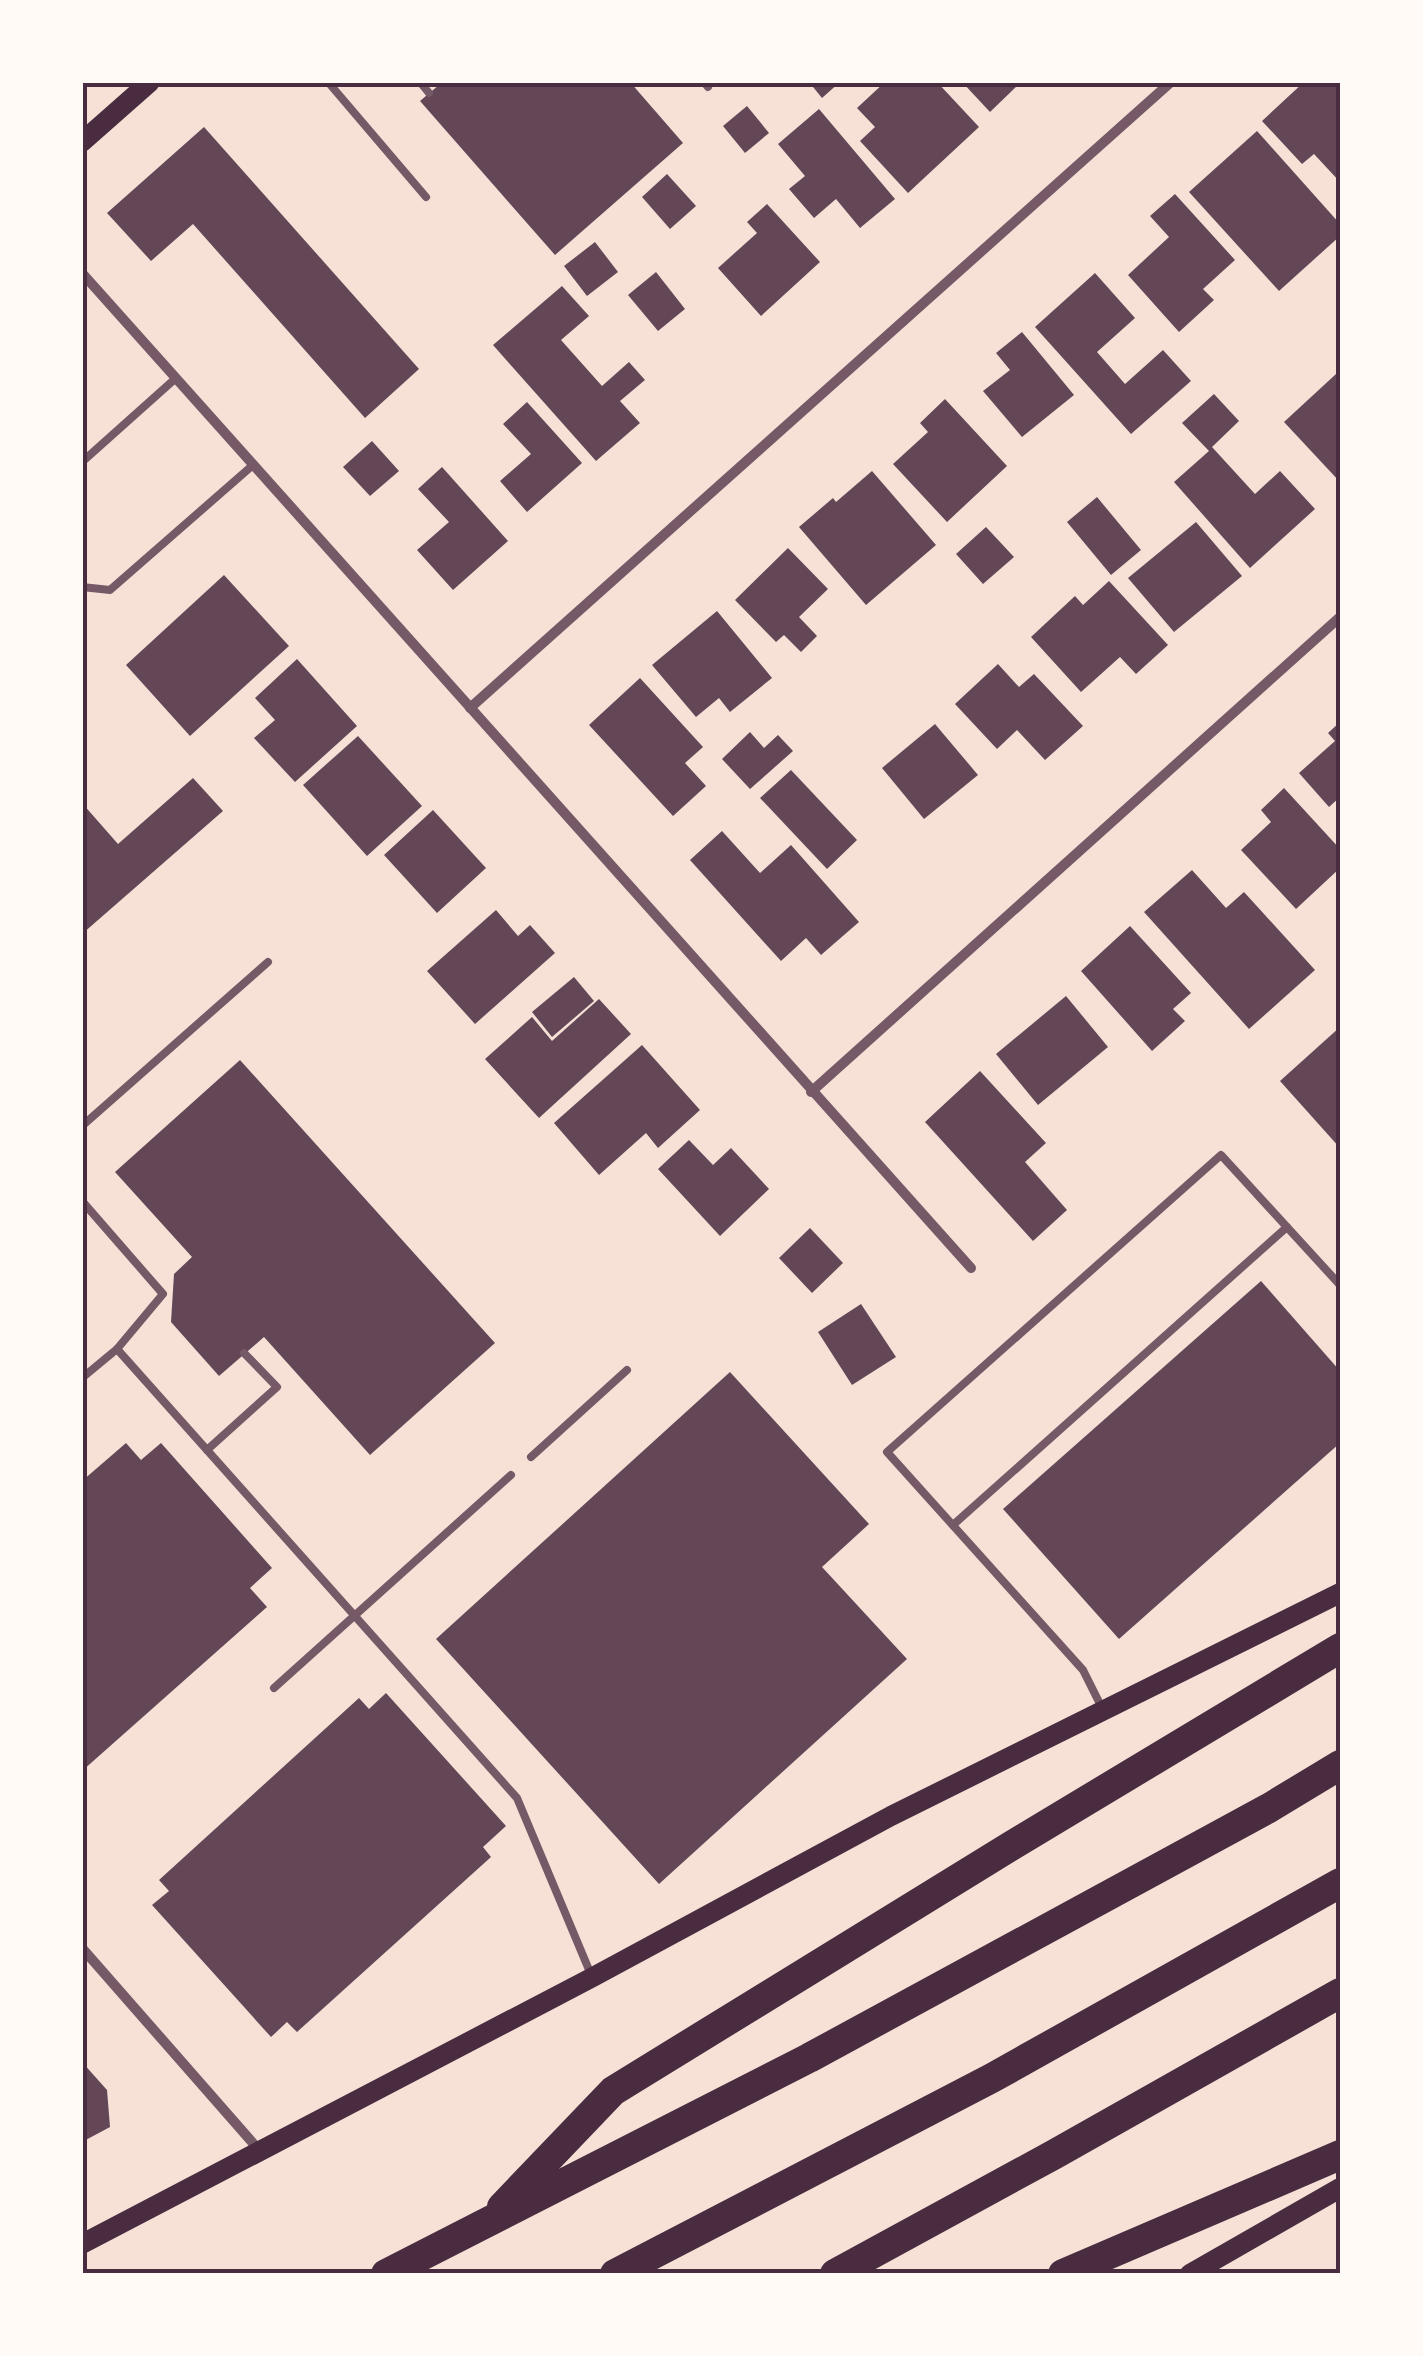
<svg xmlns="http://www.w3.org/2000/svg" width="1423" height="2356" viewBox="0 0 1423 2356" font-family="Jost,sans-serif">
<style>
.building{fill:#644757}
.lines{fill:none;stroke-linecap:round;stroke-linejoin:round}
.service{stroke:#755966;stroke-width:8}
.minor{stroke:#755966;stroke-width:10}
.secondary{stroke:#4a2c40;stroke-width:20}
.motorway{stroke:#4a2c40;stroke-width:30}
.neatline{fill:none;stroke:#4a2c40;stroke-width:4}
</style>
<rect width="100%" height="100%" fill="#f7e1d7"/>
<g class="building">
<path d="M437,82H630L683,143L555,255L420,101L439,85Z"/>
<path d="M809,82H840L822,98Z"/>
<path d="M885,82H937L979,127L908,193L860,141L875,127L857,108Z"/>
<path d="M962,82H1021L990,112Z"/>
<path d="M1304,82H1340V182L1314,154L1302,164L1262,121Z"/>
<path d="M747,106L769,133L745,153L723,126Z"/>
<path d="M819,109L895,199L860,228L836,199L814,218L789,189L805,176L778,144Z"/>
<path d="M204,127L419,369L365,418L193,224L151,261L107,213Z"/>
<path d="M1257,131L1340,224V236L1279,291L1189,192Z"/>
<path d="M667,174L696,206L670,229L642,197Z"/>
<path d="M1175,194L1235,260L1203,289L1214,300L1179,332L1128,275L1169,237L1150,216Z"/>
<path d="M767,204L820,262L761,316L718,268L757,233L747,222Z"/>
<path d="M595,242L618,272L587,296L564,266Z"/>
<path d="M656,272L685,309L658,331L628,295Z"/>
<path d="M1095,273L1135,318L1097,352L1125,384L1163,350L1191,381L1131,434L1035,327Z"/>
<path d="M562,286L589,316L561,340L602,386L629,362L645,380L620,401L640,423L596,461L493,345Z"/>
<path d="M1022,332L1074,395L1022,437L983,391L1010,370L996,353Z"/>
<path d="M1336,374L1340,379V482L1284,422Z"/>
<path d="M1214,394L1239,421L1212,447L1255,494L1280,471L1315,509L1250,568L1174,482L1209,451L1182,423Z"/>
<path d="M945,399L1007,466L947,522L893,464L928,432L920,423Z"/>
<path d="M527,402L582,463L527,512L500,481L531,454L503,424Z"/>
<path d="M372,441L399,471L370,496L343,467Z"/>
<path d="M442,467L508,541L453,590L417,550L449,522L418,489Z"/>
<path d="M872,471L936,545L866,605L799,527L833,498L836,502Z"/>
<path d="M1097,497L1141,550L1111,575L1067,522Z"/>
<path d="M1196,522L1242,576L1174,632L1128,578Z"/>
<path d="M986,527L1014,557L983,584L956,554Z"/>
<path d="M788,548L828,589L799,617L817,636L801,652L784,635L776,642L735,600Z"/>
<path d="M224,575L289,646L190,736L126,665Z"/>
<path d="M1109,581L1168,645L1136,674L1120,657L1081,692L1031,637L1075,596L1083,605Z"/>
<path d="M717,611L772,678L730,712L719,698L696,717L652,665Z"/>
<path d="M297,659L357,726L295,782L254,738L275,720L255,698Z"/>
<path d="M998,664L1019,687L1034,674L1083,726L1045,760L1017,730L997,749L955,704Z"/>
<path d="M640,678L703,747L685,763L706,786L673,816L589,725Z"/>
<path d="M1340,722V797L1329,807L1299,773L1335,741L1328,733Z"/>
<path d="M935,724L978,775L924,819L882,768Z"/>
<path d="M750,732L764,748L778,735L793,751L750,789L722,759Z"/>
<path d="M358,736L422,806L367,856L303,785Z"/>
<path d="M791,770L857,840L827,869L760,798Z"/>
<path d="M193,778L223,811L82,934V803L118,844Z"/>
<path d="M1284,788L1340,849V868L1296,909L1241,850L1271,822L1261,810Z"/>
<path d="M433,810L486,868L437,913L384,855Z"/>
<path d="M722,831L760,873L791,845L859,922L821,955L806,938L781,961L690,860Z"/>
<path d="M1192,870L1226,908L1244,892L1315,970L1249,1029L1144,912Z"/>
<path d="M496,910L518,936L530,925L555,953L475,1024L427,971Z"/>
<path d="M1130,926L1191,993L1173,1009L1185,1021L1152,1051L1081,971Z"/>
<path d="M574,977L594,1001L552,1037L532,1012Z"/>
<path d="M1066,996L1108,1047L1038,1105L996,1054Z"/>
<path d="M599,999L631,1034L539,1118L485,1059L532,1017L552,1041Z"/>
<path d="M1340,1027V1148L1280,1081Z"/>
<path d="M642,1045L700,1110L658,1148L646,1133L599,1175L554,1123Z"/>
<path d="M240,1060L495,1343L370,1455L264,1337L219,1376L171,1322L174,1274L192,1257L115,1172Z"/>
<path d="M980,1071L1046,1143L1025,1162L1067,1210L1033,1241L925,1122Z"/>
<path d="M689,1140L713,1165L731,1148L769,1189L720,1236L658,1169Z"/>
<path d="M810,1228L843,1263L812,1293L779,1258Z"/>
<path d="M1261,1281L1340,1371V1443L1119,1639L1003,1509Z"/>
<path d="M861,1304L896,1357L852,1385L818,1332Z"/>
<path d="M730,1372L869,1524L822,1567L907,1659L659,1884L436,1639Z"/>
<path d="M126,1443L141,1460L161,1443L272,1568L250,1588L267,1607L82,1771V1481Z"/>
<path d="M386,1693L506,1826L483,1847L491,1857L297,2032L287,2022L271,2037L152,1905L169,1891L159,1880L359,1698L369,1709Z"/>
<path d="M82,2062L107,2090L110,2127L82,2142Z"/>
</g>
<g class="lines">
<g class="service">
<path d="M328,82L426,197"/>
<path d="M420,82L429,93"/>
<path d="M704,82L708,87"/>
<path d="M82,462L176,378"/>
<path d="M82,587L110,590L253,465"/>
<path d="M82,1126L268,962"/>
<path d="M82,1201L163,1294L117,1349L82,1378"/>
<path d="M117,1349L517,1798L592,1977"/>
<path d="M207,1450L277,1387L244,1353"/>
<path d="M531,1457L627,1370"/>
<path d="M953,1525L1287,1227"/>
<path d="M274,1688L511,1475"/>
<path d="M1103,1710L1083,1670L887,1452L1221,1155L1340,1285"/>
</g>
<g class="minor">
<path d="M82,273L971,1268"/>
<path d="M470,708L1171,82"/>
<path d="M811,1092L1340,617"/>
<path d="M82,1948L259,2150"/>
</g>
<g class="secondary">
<path d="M82,142L150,82"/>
<path d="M82,2244L593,1977L891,1816L1340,1593"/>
<path d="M1190,2274L1340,2188"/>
</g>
<g class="motorway">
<path d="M502,2207L613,2091L1011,1846L1340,1648"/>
<path d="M386,2274L809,2058L1269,1808L1340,1765"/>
<path d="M615,2274L992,2078L1340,1883"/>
<path d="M835,2274L1055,2154L1340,1993"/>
<path d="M1063,2274L1340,2155"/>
</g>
</g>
<rect width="1423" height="2356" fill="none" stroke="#fffaf5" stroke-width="170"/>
<rect x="85" y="85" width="1253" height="2186" class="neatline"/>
</svg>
